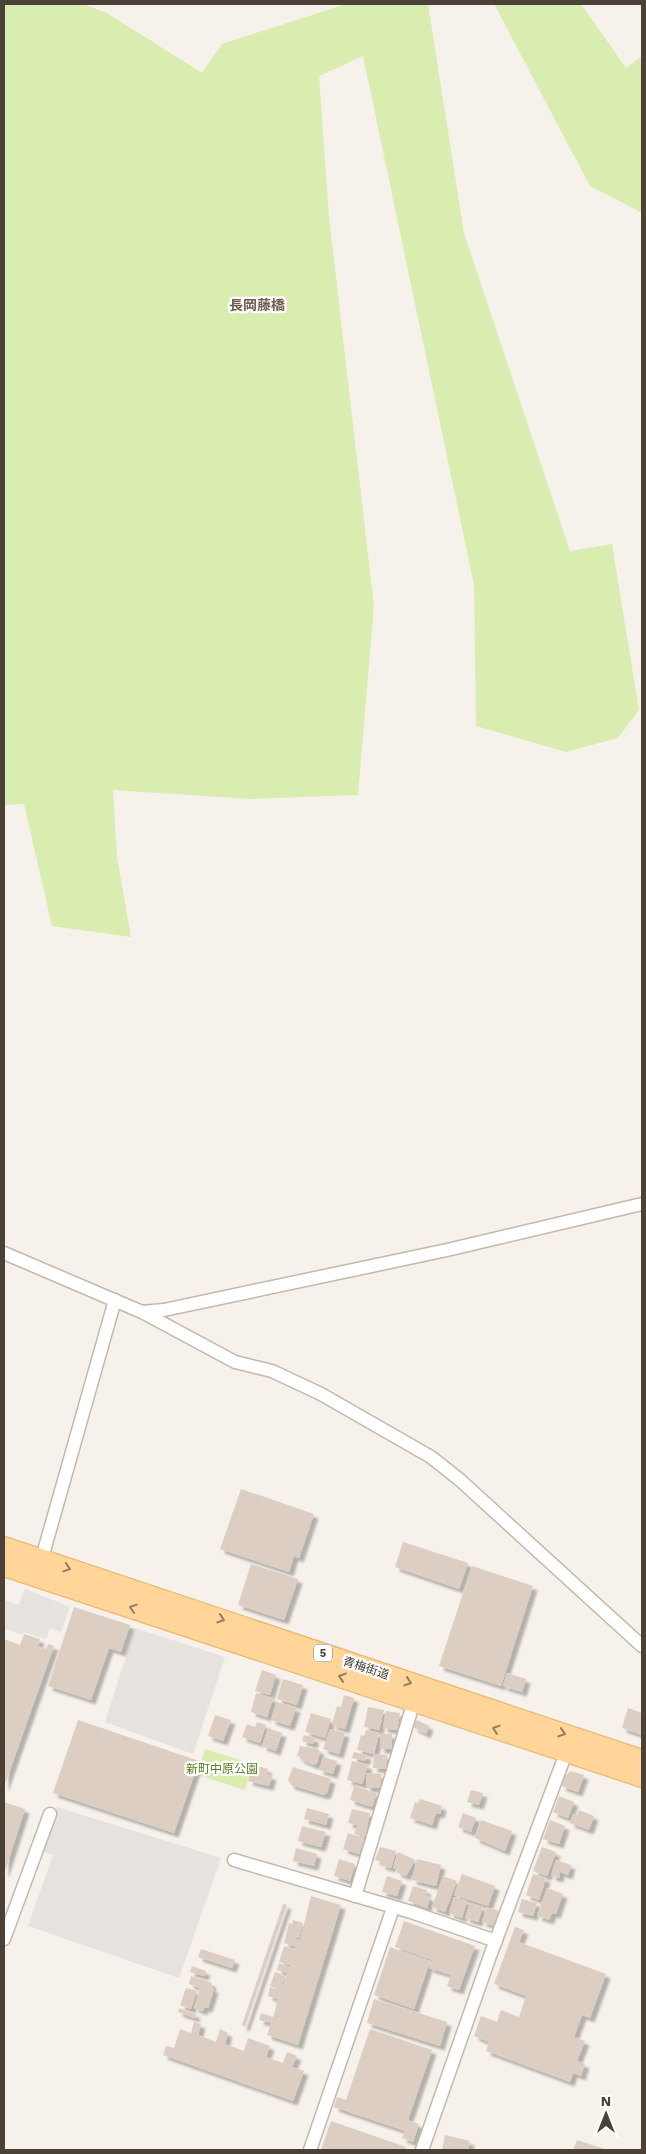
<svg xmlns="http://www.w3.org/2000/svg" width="646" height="2154" viewBox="0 0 646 2154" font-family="'Work Sans','Noto Sans JP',sans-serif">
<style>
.green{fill:#daedb1}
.parking{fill:#e5e2df}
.building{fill:#dccec2;filter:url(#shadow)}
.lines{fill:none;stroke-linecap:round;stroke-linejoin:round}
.minor-casing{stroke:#c3b8ac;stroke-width:15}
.primary-casing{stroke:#edb161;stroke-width:22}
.minor{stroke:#fff;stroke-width:12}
.primary{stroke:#ffd59a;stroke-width:20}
.oneway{stroke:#937c5f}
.labels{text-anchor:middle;stroke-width:4.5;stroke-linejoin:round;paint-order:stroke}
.shield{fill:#fff;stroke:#817a73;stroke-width:1}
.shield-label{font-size:11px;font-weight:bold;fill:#4b4137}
.street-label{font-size:12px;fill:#4b4137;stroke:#fff}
.park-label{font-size:12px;fill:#558325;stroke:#fff}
.neighbourhood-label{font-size:14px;font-weight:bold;fill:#6f5d4e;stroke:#fff}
</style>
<defs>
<filter id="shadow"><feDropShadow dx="4.5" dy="4.5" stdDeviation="1" flood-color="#0004"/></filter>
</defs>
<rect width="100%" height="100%" fill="#f6f1ea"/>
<g class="green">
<path d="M4,4H83L107,13L202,73L222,44L346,4H428L464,233L570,551L612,544L639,710L618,738L566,752L476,726L474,585L363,56L319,76L329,217L374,606L358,795L250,799L113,790L117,857L131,937L52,926L24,804L4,805Z"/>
<path d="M494,4H581L626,68L642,56V213L590,186Z"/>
<path d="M205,1749L253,1764L245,1790L197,1775Z"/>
</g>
<g class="parking">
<path d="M25,1589L70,1607L61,1632L50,1628L46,1639L24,1632L22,1635L4,1628V1600L19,1605Z"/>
<path d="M135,1628L225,1657L193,1754L105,1722Z"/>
<path d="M57,1807L221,1858L179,1978L28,1926L53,1855L41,1851Z"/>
</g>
<g class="building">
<path d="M241,1489L314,1514L299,1558L294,1556L289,1572L220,1549Z"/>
<path d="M403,1542L468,1563L459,1589L395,1567Z"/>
<path d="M251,1564L298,1579L284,1620L238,1605Z"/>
<path d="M472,1566L533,1586L501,1686L439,1666Z"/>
<path d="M74,1607L130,1625L121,1652L109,1648L91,1700L48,1686Z"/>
<path d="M24,1634L40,1639L38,1646L46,1649L48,1644L54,1646L4,1787V1639L20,1645Z"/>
<path d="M262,1670L276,1675L270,1695L255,1691Z"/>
<path d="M507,1673L526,1679L522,1692L503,1686Z"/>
<path d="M283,1679L303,1685L297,1705L277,1699Z"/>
<path d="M256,1693L273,1698L267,1717L251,1712Z"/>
<path d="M344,1695L354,1698L345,1729L332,1725L337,1706L341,1707Z"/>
<path d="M277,1702L296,1708L290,1726L271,1720Z"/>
<path d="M368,1707L384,1710L379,1730L364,1727Z"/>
<path d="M628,1708L642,1713V1735L622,1728Z"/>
<path d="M386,1711L400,1713L397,1730L383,1728Z"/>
<path d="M311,1713L331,1719L325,1738L305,1732Z"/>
<path d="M215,1715L231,1720L223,1741L208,1736Z"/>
<path d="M78,1720L199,1761L174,1833L53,1793Z"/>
<path d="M417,1720L429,1726L426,1734L413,1727Z"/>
<path d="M257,1722L266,1725L260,1743L242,1737L247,1724L255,1727Z"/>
<path d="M268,1728L282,1733L276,1751L262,1746Z"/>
<path d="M330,1729L345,1733L339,1754L323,1749Z"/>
<path d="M366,1730L379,1733L374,1754L357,1750L361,1735L364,1736Z"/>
<rect x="380" y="1734" width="12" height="15"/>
<path d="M304,1735L315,1738L313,1744L302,1741Z"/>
<path d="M300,1746L318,1749L320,1752L317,1763L314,1765L300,1759V1757L297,1756Z"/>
<path d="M354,1752L367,1755L365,1761L352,1758Z"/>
<path d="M374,1754L387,1755L386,1769L373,1768Z"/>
<path d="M323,1757L337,1761L333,1774L319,1770Z"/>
<path d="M352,1761L368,1765L362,1784L347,1780Z"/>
<path d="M253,1765L268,1769L266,1774L272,1776L269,1786L248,1781Z"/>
<path d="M293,1767L331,1779L327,1793L324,1795L291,1785L288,1780Z"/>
<path d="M571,1771L584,1775L578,1792L561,1786L565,1776Z"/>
<path d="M366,1773L381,1774L380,1788H366Z"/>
<path d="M354,1786L377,1793L372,1807L350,1800Z"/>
<path d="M471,1790L483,1793L479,1805L467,1802Z"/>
<path d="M559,1796L574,1802L568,1818L553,1812Z"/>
<path d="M420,1799L442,1806L440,1814L436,1813L432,1825L410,1818L415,1802L418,1803Z"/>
<path d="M4,1802L25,1809L4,1874Z"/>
<path d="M307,1808L329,1814L326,1825L304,1819Z"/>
<path d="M352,1809L370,1813L365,1837L354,1834L357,1825L348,1823Z"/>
<path d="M579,1810L594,1816L589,1830L570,1823L573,1814L577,1815Z"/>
<path d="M463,1813L476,1818L471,1832L458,1827Z"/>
<path d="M481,1820L512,1831L505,1851L475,1838Z"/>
<path d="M550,1820L565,1826L559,1844L543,1839Z"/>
<path d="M302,1826L326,1832L321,1847L298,1841Z"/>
<path d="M348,1833L364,1838L359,1854L343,1849Z"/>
<path d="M380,1847L396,1851L391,1868L381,1865L382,1862L375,1860Z"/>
<path d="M542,1847L556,1852L547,1876L533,1871Z"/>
<path d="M296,1848L317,1854L314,1866L293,1861Z"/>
<path d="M398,1852L415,1860L406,1876L396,1872L398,1869L393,1868Z"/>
<path d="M339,1859L355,1864L350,1881L334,1876Z"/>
<path d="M417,1859L441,1865L436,1886L412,1880Z"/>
<path d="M556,1860L571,1865L568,1875L560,1872L559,1878L551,1876Z"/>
<path d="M462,1874L495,1886L488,1906L454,1895Z"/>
<path d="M533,1874L546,1878L539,1900L526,1895Z"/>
<path d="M387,1876L402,1881L397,1896L382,1892Z"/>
<path d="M443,1876L457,1881L445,1912L432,1907Z"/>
<path d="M413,1886L427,1890L425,1895L430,1897L427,1908L408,1901Z"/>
<path d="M547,1888L563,1894L556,1914L552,1913L549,1920L537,1916Z"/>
<path d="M311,1896L341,1905L298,2045L267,2035L271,2023L259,2020L261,2013L273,2017L278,1999L268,1996L270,1987L282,1991L287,1973L277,1970L279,1963L290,1967L292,1959L290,1965L279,1962L284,1946L295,1950L296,1947L284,1943L289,1923L292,1924L293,1920L303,1923L299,1938L289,1937L300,1940Z"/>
<path d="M454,1897L467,1901L462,1918L449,1913Z"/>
<path d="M522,1899L537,1903L533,1916L518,1912Z"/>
<path d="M470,1903L483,1907L478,1922L465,1918Z"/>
<path d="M283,1904L287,1905L245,2027L242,2025Z"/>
<path d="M487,1907L499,1911L495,1926L482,1922Z"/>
<path d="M404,1921L475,1946L459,1990L447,1986L451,1975L429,1968L432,1960L395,1947Z"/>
<path d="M515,1927L524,1930L519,1942L606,1974L590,2018L582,2015L574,2037L585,2041L577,2061L585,2064L581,2076L573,2073L570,2082L486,2051L489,2042L474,2036L481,2016L497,2022L501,2010L519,2017L526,1996L494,1984Z"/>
<path d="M390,1947L430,1961L414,2009L374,1995Z"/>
<path d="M201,1949L235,1960L232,1968L198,1957Z"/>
<path d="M192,1966L206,1971L204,1976L190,1972Z"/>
<path d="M275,1972L285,1976L281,1990L270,1986Z"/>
<path d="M191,1976L212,1983L211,1988L214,1989L208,2008L204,2007L203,2011L194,2008L200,1988L189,1984Z"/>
<path d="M186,1988L197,1991L191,2009L180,2005Z"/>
<path d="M374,1999L447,2022L440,2046L367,2023Z"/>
<path d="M179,2008L196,2014L195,2018L178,2012Z"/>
<path d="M194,2022L201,2024L198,2035L216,2042L220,2029L228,2033L225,2044L244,2051L248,2038L270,2046L266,2057L283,2063L287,2052L297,2056L292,2067L304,2071L293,2101L163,2055L166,2046L174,2048L180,2029L191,2033Z"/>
<path d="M370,2029L432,2050L408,2120L419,2124L413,2142L402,2138L405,2131L334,2107L337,2097L346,2100Z"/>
<path d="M331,2121L406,2147L405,2150H321Z"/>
<path d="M445,2135L470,2141L468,2150H442Z"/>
<path d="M577,2140L608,2150H573Z"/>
</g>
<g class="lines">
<defs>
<g id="minor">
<path d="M4,1253L142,1312L235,1362L272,1371L321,1394L431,1457L460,1480L642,1646"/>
<path d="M142,1312L164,1310L447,1250L642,1204"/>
<path d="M40,1565L115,1300"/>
<path d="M234,1860L411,1912L496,1941"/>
<path d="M355,1896L414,1701"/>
<path d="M4,1939L50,1814"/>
<path d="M310,2150L393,1908"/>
<path d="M422,2150L490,1956L566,1753"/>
</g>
<g id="primary">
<path d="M4,1547L642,1760"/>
<path d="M4,1566L642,1777"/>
</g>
</defs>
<use href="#minor" class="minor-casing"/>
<use href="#primary" class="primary-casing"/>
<use href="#minor" class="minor"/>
<use href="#primary" class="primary"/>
</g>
<defs><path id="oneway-chevron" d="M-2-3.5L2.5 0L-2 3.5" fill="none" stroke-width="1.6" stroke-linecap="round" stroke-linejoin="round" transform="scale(1.25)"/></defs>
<g class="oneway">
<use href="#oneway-chevron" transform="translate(67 1568) rotate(18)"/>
<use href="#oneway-chevron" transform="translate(133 1608) rotate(-162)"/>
<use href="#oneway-chevron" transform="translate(221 1619) rotate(18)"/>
<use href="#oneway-chevron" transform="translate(342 1677) rotate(-162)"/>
<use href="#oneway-chevron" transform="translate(408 1682) rotate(18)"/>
<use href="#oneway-chevron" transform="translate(496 1729) rotate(-161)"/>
<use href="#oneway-chevron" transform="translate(562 1733) rotate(18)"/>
</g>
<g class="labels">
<rect class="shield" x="314" y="1644.5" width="18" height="17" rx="4"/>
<g class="shield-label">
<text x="323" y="1657">5</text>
</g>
<g class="street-label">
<text transform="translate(366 1668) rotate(18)" y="4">青梅街道</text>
</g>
<g class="park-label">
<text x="222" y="1773">新町中原公園</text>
</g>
<g class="neighbourhood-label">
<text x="257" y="310">長岡藤橋</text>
</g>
</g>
<rect width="646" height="2154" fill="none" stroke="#4b4137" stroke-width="10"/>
<g transform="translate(606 2114)" stroke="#ffffff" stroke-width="4" paint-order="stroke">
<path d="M0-4L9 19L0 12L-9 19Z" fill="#4b4137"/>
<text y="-8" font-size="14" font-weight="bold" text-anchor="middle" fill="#4b4137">N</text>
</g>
</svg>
